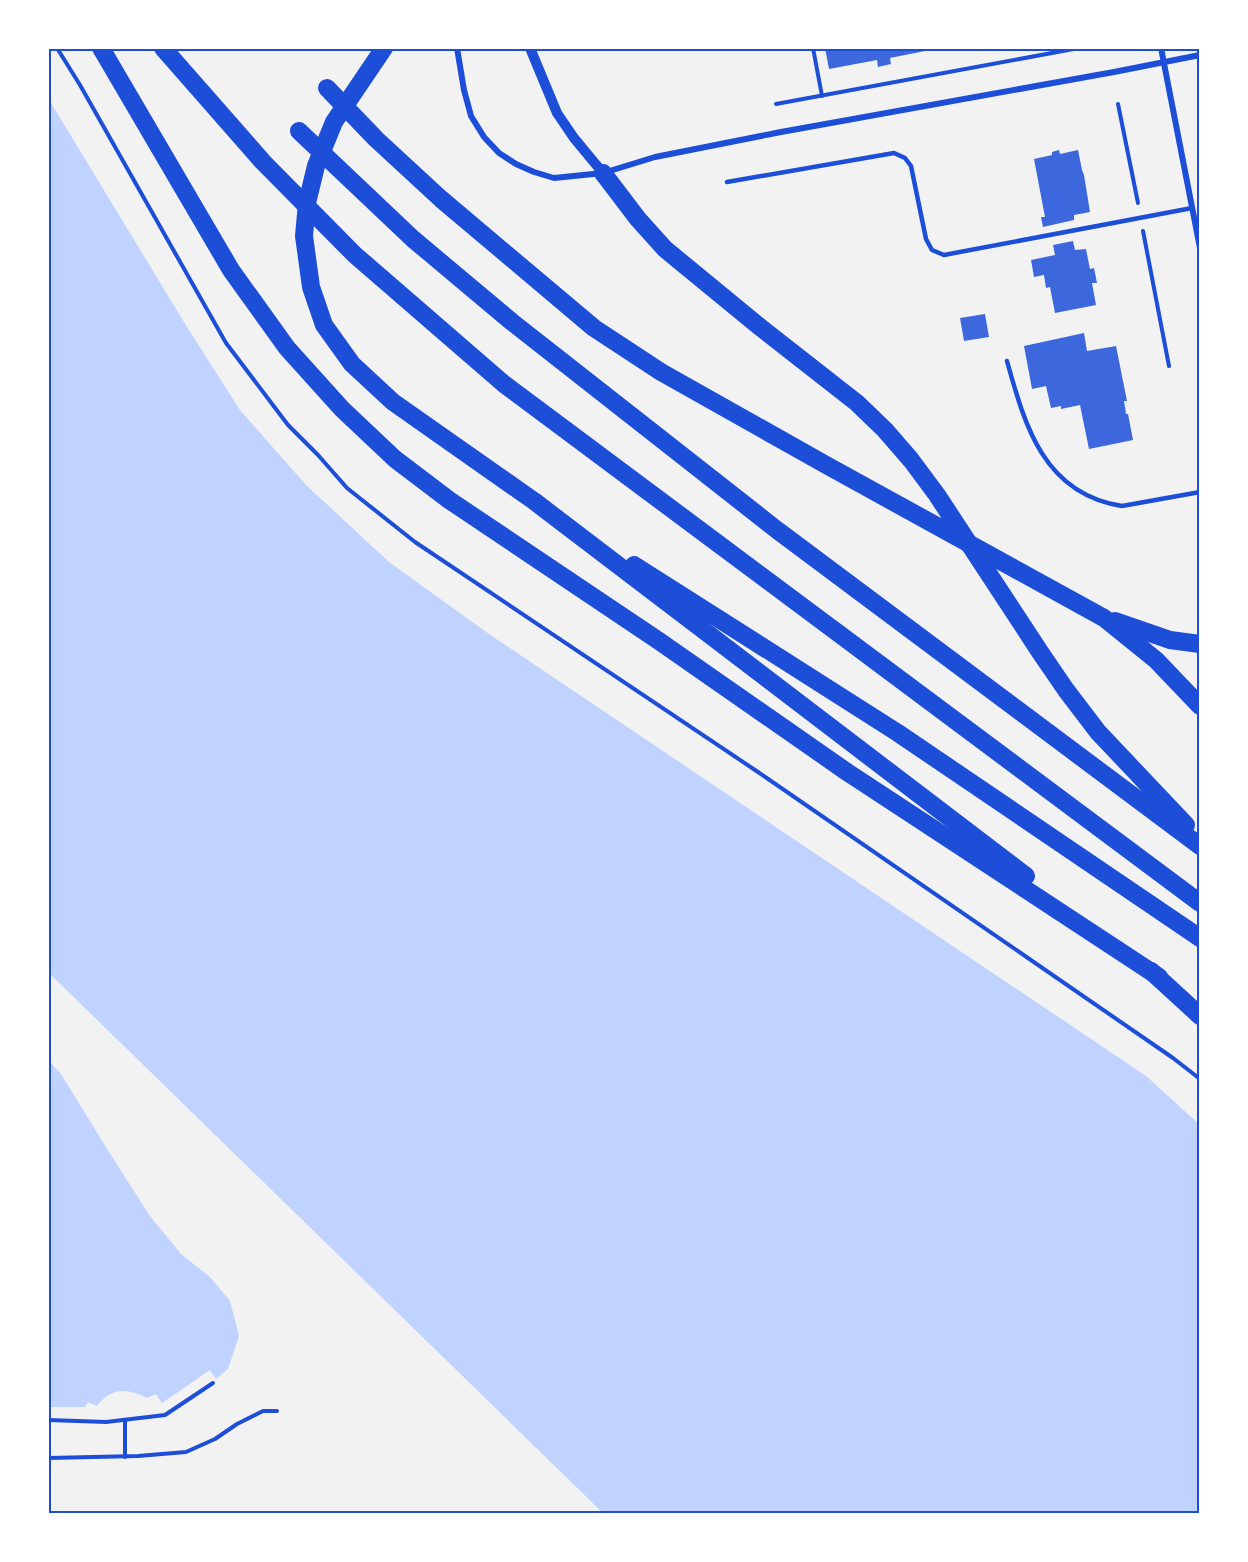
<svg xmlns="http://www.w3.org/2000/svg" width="1248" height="1562" viewBox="0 0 1248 1562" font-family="Lora,serif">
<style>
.water{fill:#bfd3fe}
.building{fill:#3d67dc}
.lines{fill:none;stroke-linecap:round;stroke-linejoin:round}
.path{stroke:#1d4ed8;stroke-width:4}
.service{stroke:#1d4ed8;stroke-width:4.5}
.minor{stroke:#1d4ed8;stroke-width:6}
.tertiary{stroke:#1d4ed8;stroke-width:10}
.motorway{stroke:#1d4ed8;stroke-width:18}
.neatline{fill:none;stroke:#1d4ed8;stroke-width:2}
</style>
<rect width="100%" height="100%" fill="#f2f2f2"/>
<g class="water">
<path d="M48,98L187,327L240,410L306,485L389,562L489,634L1146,1076L1200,1125V1514H604L48,972Z"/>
<path d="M48,1060L61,1074L109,1152L150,1216L181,1254L210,1277L230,1301L239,1336L228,1369L216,1379L210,1370L162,1403L156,1394L147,1398C128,1388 111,1387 97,1406L88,1402L85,1407H48Z"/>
</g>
<g class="building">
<path d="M825,48H935V49L890,58L891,64L878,67L877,60L829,69Z"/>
<path d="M1059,150L1060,154L1078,150L1082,170L1084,175L1090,212L1074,215V220L1043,227L1041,217H1045L1034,159L1052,155V152Z"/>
<path d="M1073,241L1075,250L1086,249L1090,269L1094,268L1097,283H1092L1096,305L1055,313L1050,287L1046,288L1044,275L1034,277L1031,260L1055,255L1053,245Z"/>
<path d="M985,314L989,337L964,341L960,318Z"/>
<path d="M1084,333L1087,351L1116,346L1127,401H1124L1126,414H1128L1133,440L1089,449L1080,405L1061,409V406L1051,408L1046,386L1032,389L1024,346Z"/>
</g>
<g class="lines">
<g class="path">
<path d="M57,48L80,85L226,343L288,425L318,455L347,488L415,542L758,772L1173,1058L1200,1079"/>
<path d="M813,48L822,96"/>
<path d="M776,104L1079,48"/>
<path d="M1118,104L1138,203"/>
<path d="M1143,231L1169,366"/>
<path d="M48,1420L106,1422L165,1415L213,1383"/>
<path d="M125,1420V1457"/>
<path d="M48,1458L138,1456L186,1452L215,1439L237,1424L263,1411H277"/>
</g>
<g class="service">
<path d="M727,182L894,153L905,158L911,166L926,239L932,250L944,255L1192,208"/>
<path d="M1007,361C1025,426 1044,494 1122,506L1200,492"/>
</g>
<g class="minor">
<path d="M457,48L464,90L471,116L484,137L499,153L516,164L534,172L554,178L603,173L655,157L781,132L1114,72L1200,55"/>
<path d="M1161,48L1200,248"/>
</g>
<path class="tertiary" d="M530,48L557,113L574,138L603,173"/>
<g class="motorway">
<path d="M101,48L231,270L287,348L342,409L395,459L449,500L659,641L847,772L1159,977"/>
<path d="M163,48L263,162L355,255L504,384L1200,903"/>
<path d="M384,48L334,122L316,166L307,203L304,236L311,287L324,325L352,364L393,402L534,501L1026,876"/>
<path d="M327,88L376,139L441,199L594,328L661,372L828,466L1104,618L1156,660L1200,706"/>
<path d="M299,131L413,239L512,322L777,530L1200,846"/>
<path d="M603,173L638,219L665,249L760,327L857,403L885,430L911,460L937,495L1040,652L1066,690L1098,732L1186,825"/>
<path d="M634,565L898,733L1200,938"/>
<path d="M1115,621L1170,640L1200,644"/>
<path d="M1151,971L1200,1016"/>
</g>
</g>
<rect width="1248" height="1562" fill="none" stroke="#ffffff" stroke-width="99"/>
<rect x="50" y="50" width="1148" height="1462" class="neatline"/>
</svg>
